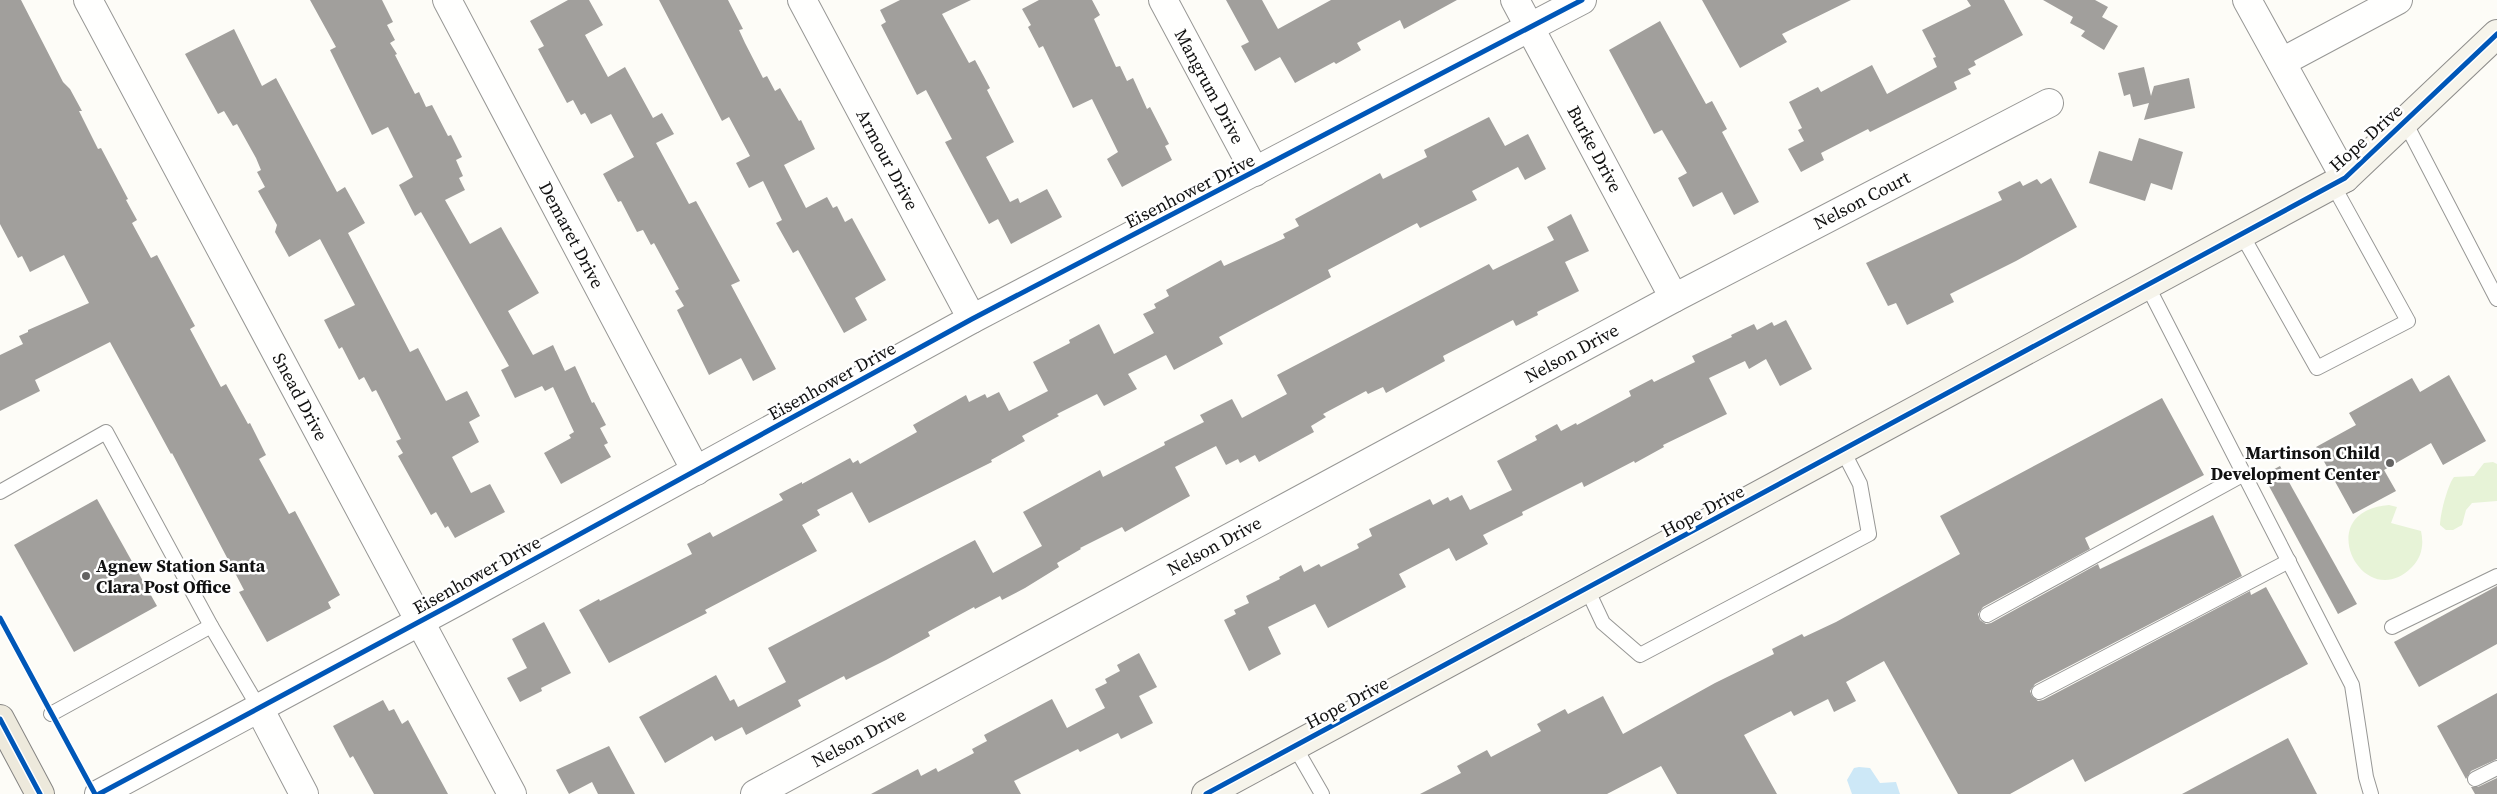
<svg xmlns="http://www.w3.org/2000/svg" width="2497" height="794" viewBox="0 0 2497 794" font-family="'Source Serif 4',serif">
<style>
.green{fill:#e7f3d7}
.water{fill:#cde8f7}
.building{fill:#a19f9c}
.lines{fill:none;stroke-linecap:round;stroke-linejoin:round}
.lane-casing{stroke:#979795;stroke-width:16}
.street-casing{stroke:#979795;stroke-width:30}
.secondary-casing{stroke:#8e8d8b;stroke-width:30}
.primary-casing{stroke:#858482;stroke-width:30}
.lane{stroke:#fffffe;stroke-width:14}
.street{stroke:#fffffe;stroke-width:28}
.secondary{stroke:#f6f4eb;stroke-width:28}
.primary{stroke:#ede9dc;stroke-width:28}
.cycleway-casing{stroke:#fff;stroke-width:8}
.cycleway{stroke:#0057b8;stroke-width:5}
.poi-dot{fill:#646362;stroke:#fff;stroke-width:2}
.labels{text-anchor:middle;stroke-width:5;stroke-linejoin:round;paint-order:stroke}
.street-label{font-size:18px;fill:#111;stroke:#fff}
.poi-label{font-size:18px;font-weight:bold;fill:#111;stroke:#fff;text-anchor:end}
</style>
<rect width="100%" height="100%" fill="#fdfcf7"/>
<g class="green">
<path d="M2493,462L2497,464V501L2472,503L2466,510L2462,525L2453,530H2446L2440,525C2440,514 2448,484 2454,477L2474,476L2484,463Z"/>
<path d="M2389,505L2397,507L2391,523L2421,531C2424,544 2422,557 2412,567C2364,616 2309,511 2389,505Z"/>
</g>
<path class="water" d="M1859,767L1870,768L1880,783L1896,782L1900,794H1852L1847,780L1854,768Z"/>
<g class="building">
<path d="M0,0H21L63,82L70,89L82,111H79L98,149L101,148L128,199L126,200L137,220L132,223L151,258L157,255L195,326L190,329L221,387L226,384L248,424L250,423L266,455L259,459L289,514L295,511L340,595L328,602L331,608L267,642L239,592L244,590L172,453L171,454L110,342L35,380L40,391L0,411V355L23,344L19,336L28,332V330L89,303L64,255L30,272L22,256L18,258L0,224Z"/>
<path d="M310,0H382L393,22L387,25L395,40L390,43L397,54L395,55L415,94L419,92L426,107L432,105L448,136L451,135L462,157L456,160L463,176L459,178L465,190L445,200L470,244L501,227L539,293L508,311L533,355L553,345L565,371L575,366L592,403L594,402L606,425L600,428L608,443L604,445L611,457L561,484L544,453L571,438L569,435L574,432L553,387L545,391L542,386L515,398L501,370L509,366L421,212L415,216L399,185L413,177L388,127L372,135L330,50L336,47Z"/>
<path d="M568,0H589L603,25L585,35L608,77L625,67L653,118L662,113L674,134L656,143L689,204L696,201L740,281L731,285L776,369L753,381L741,358L709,375L677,310L684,306L675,291L679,289L654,243L651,245L643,230L637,232L621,201L618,202L603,174L634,157L611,114L591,124L585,113L581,115L573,100L567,103L538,49L544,46L530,21Z"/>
<path d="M659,0H728L743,29L739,30L745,43L763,78L767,76L775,91L780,88L799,121L801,120L815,149L784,165L806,208L827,197L833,208L837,206L845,222L852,218L886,280L855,298L867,320L844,333L798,250L793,253L776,223L782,220L763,181L749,188L736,163L750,156L729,117L722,121Z"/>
<path d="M900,0H971L942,14L969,63L975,60L990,88L987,90L1014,142L986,157L1010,202L1018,198L1020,203L1047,189L1062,217L1011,244L998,219L989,224L945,142L952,139L926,90L917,95L881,25L886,22L880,10Z"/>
<path d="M1039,0H1092L1100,15L1094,19L1116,67L1120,66L1127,81L1133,78L1147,109L1150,107L1169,144L1165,146L1172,160L1122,187L1107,159L1118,152L1092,99L1073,108L1043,46L1039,48L1028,27L1031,25L1022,9Z"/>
<path d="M1226,0H1262L1278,29L1331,0H1457L1404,29L1400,20L1357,43L1361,50L1336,64L1334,62L1295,83L1280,57L1255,71L1241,46L1249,42Z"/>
<path d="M1702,0H1851L1782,34L1787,42L1740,68Z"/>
<path d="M1967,0H2004L2023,35L1974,61L1976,65L1968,69L1971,74L1954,82L1957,89L1870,132L1868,129L1821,153L1824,160L1801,172L1788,149L1804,141L1798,130L1802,128L1789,102L1818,87L1821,92L1872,65L1887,94L1937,67L1933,58L1936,57L1922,30L1971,6Z"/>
<path d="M2043,0H2095L2108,7L2102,17L2118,26L2104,50L2081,36L2085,31L2070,23L2073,17Z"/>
<path d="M1660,21L1706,104L1712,101L1727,129L1722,132L1759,202L1734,215L1722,192L1693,207L1678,178L1687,173L1662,130L1654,134L1609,50Z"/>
<path d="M234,29L262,86L276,78L337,192L345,187L365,223L348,233L410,352L418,348L446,401L467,391L480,416L469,422L479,442L452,457L471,493L490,484L505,512L455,538L448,526L445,528L436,512L431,515L398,456L403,453L396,441L401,439L376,390L372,392L364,377L359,380L342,347L339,349L324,320L355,305L320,239L289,257L275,232L277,225L258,191L265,187L257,172L261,170L256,158L237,124L233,126L224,111L218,114L185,54Z"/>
<path d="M2144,67L2151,96L2154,86L2189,78L2195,108L2144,120L2149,103L2133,107L2130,94L2124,96L2118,73Z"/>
<path d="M1489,117L1505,146L1528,134L1546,169L1525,180L1518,167L1472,191L1477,200L1420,228L1417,223L1328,270L1331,277L1219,337L1223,344L1174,370L1166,355L1128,374L1137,389L1104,406L1097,394L1057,414L1059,416L1022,436L1025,441L991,460L992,462L869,523L852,492L817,510L820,515L802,525L817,551L705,610L707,613L609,663L579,610L599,599L600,601L692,554L687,544L710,532L713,537L783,500L779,494L802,482V484L850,458L853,463L858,460L860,464L917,432L913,425L966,395L969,402L985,394L987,398L999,392L1009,411L1048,391L1033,362L1070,343L1069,340L1099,324L1114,354L1154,333L1143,314L1156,308L1154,304L1169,296L1166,290L1221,260L1224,266L1285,238L1283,234L1299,226L1295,219L1380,173L1383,179L1427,157L1424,150Z"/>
<path d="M2139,138L2183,152L2172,190L2151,183L2145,201L2089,183L2099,151L2132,161Z"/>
<path d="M2051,178L2077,227L2016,261L1950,294L1954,302L1907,325L1896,303L1888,306L1866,263L2002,200L1998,192L2020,181L2023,186L2037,179L2041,184Z"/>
<path d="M1571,214L1589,251L1565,262L1579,291L1537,312L1538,315L1516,326L1513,320L1480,337L1443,356L1445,361L1386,393L1383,387L1368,394L1366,391L1323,414L1326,417L1311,426L1314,432L1259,462L1255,455L1240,463L1238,459L1226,465L1216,446L1175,467L1190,496L1125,532L1122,527L1080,548L1081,549L1057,563L1059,567L1025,588L1002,600L1000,596L975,609L974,607L928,632L930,636L886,660L846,680L844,676L798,700L801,706L746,735L742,727L715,741L712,736L665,763L639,717L716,675L730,701L734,699L738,707L786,682L768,648L975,540L993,573L1042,546L1023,512L1100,470L1103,477L1165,445L1164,442L1204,422L1200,415L1232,399L1242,418L1287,394L1277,375L1489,264L1493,270L1554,240L1547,227Z"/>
<path d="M1786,320L1812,369L1780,386L1766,359L1749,369L1745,361L1709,378L1727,414L1663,445L1664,447L1635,463L1634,461L1584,487L1582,482L1522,512L1523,515L1483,535L1488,544L1456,561L1449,548L1399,574L1406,587L1328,628L1315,604L1268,627L1281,654L1249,671L1224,620L1236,614L1234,610L1249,603L1246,596L1280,579L1279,577L1301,565L1304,572L1319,564L1321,567L1359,548L1357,544L1372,536L1369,529L1430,499L1433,505L1448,497L1450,501L1462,495L1470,510L1512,490L1497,461L1537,440L1535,436L1557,424L1561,431L1576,423L1577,425L1631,396L1629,391L1652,379L1654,382L1695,362L1692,356L1732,337L1731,335L1754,324L1757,330L1772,322L1774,326Z"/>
<path d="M2449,375L2486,441L2443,465L2431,443L2384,470L2396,491L2353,514L2316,447L2356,425L2349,413L2412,378L2420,392Z"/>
<path d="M2162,398L2204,475L2085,538L2090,549L1983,607L1978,614L1980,620L1986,624L1991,623L2098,564L2100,569L2213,515L2242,576L2035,684L2030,691L2032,696L2038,701L2043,700L2250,591L2251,595L2266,587L2308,664L2085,782L2073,759L2010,794H1958L1884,661L1846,682L1856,701L1834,712L1828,699L1794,716L1791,711L1744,735L1777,794H1677L1661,766L1607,794H1420L1461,773L1457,766L1487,750L1491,757L1541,731L1537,724L1565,709L1568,714L1603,696L1623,734L1715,683L1774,654L1772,649L1802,634L1804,637L1836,622L1960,554L1940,516Z"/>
<path d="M2280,466L2357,604L2338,614L2263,475Z"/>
<path d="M97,499L157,606L74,652L14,545Z"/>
<path d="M2497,586V644L2419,687L2394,642Z"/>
<path d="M544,622L571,673L541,688L542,691L520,702L507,678L527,668L512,639Z"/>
<path d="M1139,653L1157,687L1139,696L1153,723L1121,739L1118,733L1080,752L1078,749L1014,781L1021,794H871L918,769L921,776L936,768L938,772L974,753L972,749L987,741L984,735L1052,699L1067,728L1105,708L1095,689L1107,683L1105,679L1120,671L1117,665Z"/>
<path d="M2497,693V759L2471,771L2466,779L2437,726Z"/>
<path d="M383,700L389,711L394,709L402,724L408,720L448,794H374L353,756L350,758L333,726Z"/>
<path d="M2288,738L2317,794H2182Z"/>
<path d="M609,746L635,794H598L592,782L569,794L556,770Z"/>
<path d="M2497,778V794H2475L2471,787H2478Z"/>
</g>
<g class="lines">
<defs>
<g id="lane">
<path d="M2405,122L2497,299"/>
<path d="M2242,235L2317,368L2408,321L2333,185"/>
<path d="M2148,287L2352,685L2366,777L2371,794"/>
<path d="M0,492L106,432L211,626L259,708"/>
<path d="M1587,589L1603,623L1640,655L1869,534L1860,484L1843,451"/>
<path d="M1987,615L2244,474"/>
<path d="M2392,627L2497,576"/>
<path d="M2039,692L2289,561"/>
<path d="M51,714L211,626"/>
<path d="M1295,747L1322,794"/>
<path d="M2475,779L2497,768"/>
</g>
<g id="street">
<path id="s1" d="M88,0L512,794"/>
<path id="s2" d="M447,0L696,471"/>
<path id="s3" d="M802,0L972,319"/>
<path id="s4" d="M1163,0L1255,172"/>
<path id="s5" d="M1515,0L1674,298"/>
<path d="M2247,0L2345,178"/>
<path d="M2282,62L2398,0"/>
<path d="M259,708L304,794"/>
<path d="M99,794L456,602L972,319L1582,0"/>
<path id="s6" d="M755,794L1674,298L2049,103"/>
</g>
<path id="secondary" d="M1206,794L2345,178L2497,34"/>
<path id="primary" d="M0,719L40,794"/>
</defs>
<use href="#lane" class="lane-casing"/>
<use href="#street" class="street-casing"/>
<use href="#secondary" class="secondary-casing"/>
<use href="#primary" class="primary-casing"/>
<use href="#lane" class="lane"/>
<use href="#street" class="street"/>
<use href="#secondary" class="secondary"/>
<use href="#primary" class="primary"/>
<defs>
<g id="cycleway">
<path d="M0,618L95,794"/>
<path d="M0,719L40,794"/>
<path d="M99,794L456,602L972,319L1582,0"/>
<path d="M1206,794L2345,178L2497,34"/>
</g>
</defs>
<use href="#cycleway" class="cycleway-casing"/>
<use href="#cycleway" class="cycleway"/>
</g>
<g class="poi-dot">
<circle cx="2390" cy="463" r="5"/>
<circle cx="86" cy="576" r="5"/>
</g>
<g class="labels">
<g class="street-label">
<text dy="6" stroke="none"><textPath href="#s4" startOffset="98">Mangrum Drive</textPath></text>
<text transform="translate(2366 138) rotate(-42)" y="6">Hope Drive</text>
<text dy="6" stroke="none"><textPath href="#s5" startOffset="169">Burke Drive</textPath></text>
<text dy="6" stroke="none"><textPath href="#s3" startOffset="181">Armour Drive</textPath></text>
<text transform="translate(1190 191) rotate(-27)" y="6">Eisenhower Drive</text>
<text dy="6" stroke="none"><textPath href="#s6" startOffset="1256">Nelson Court</textPath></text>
<text dy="6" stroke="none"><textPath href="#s2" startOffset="266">Demaret Drive</textPath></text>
<text dy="6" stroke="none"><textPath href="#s6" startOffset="928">Nelson Drive</textPath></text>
<text transform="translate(832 381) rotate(-29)" y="6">Eisenhower Drive</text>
<text dy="6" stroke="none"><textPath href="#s1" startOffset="450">Snead Drive</textPath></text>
<text transform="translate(1703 511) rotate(-28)" y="6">Hope Drive</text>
<text dy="6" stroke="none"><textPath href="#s6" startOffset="522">Nelson Drive</textPath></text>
<text transform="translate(477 575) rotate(-29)" y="6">Eisenhower Drive</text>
<text transform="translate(1347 703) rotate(-28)" y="6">Hope Drive</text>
<text dy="6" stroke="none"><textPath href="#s6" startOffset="118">Nelson Drive</textPath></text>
</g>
<g class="poi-label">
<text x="2380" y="459">Martinson Child<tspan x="2380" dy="21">Development Center</tspan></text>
<text x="96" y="572" text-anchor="start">Agnew Station Santa<tspan x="96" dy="21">Clara Post Office</tspan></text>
</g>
</g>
</svg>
